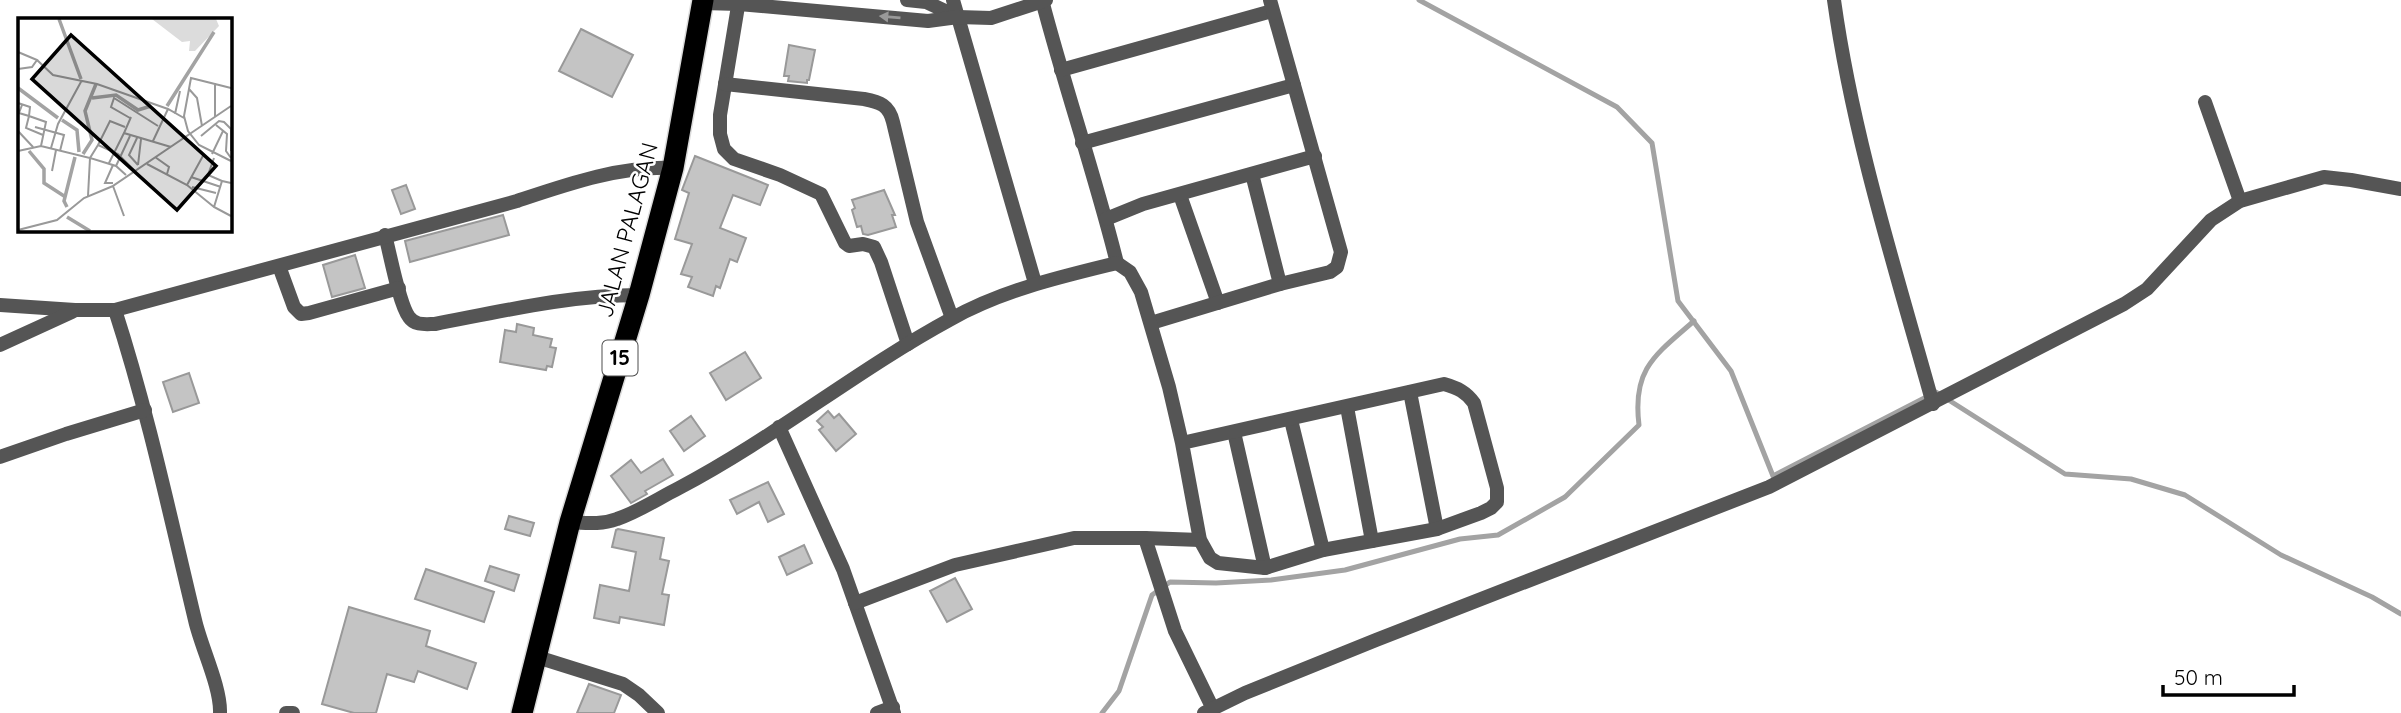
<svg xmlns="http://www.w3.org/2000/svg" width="2401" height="713" viewBox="0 0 2401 713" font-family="Quicksand,sans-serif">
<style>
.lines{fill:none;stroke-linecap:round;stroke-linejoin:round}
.stream{stroke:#a3a3a3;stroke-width:5}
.building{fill:#c4c4c4;stroke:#999;stroke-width:2}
.highway-casing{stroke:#dbdbdb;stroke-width:24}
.street{stroke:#555;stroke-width:14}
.highway{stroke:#000;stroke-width:21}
.oneway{fill:#999}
.labels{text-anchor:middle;stroke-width:5;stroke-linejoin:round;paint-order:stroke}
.shield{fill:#fff;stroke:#4c4c4c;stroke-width:2}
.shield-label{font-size:21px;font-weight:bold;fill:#000}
.street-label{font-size:23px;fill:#000;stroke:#fff}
.inset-river{fill:none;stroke:#a3a3a3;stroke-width:3.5}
.inset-road{fill:none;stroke:#999;stroke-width:2}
.view{fill:#000;fill-opacity:0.15;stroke:#000;stroke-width:3.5}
.inset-edge{fill:none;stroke:#000;stroke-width:3.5}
</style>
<rect width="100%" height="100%" fill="#fff"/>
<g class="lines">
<g class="stream">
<path d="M1419,0L1617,107L1652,143L1678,301L1731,371L1773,476L1936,392L2065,474L2131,479L2185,495L2281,555L2372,597L2401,614"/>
<path d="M1102,713L1119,691L1152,595L1170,582L1216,583L1271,580L1345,570L1460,539L1498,535L1565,497L1639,425C1632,369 1655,355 1694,321"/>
</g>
</g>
<g class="building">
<path d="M581,29L633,55L612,97L559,71Z"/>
<path d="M789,45L815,50L809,80H807V83L788,81L789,76H784Z"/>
<path d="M695,156L768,185L760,205L733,195L720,228L746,238L737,262L730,259L720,288L716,286L713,296L688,287L692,277L681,274L692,244L675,239L689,193L682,190Z"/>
<path d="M406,185L415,209L401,214L392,190Z"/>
<path d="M884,190L895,215H892L896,227L868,235L863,234L861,226L857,227L852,210L855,208L852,200Z"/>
<path d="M503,215L509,235L410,262L405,241Z"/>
<path d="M355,255L365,288L332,297L323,265Z"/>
<path d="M517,324L534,328L533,335L552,339L550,347L556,348L552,367L547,366L546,370L500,362L505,330L516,332Z"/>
<path d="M745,352L761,378L726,400L710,373Z"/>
<path d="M189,373L199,403L173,412L163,382Z"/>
<path d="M828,411L834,418L839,414L856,434L836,451L819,430L823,427L817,421Z"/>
<path d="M691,416L705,436L684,451L670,431Z"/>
<path d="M663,459L673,475L645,491L647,494L631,503L611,476L631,460L641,473Z"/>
<path d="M768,482L784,514L768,522L759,502L737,514L730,500Z"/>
<path d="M509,516L534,523L530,536L505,529Z"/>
<path d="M618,529L664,538L660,559L669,561L662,594L669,595L664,625L620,617L619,623L594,618L600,585L629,591L636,552L612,547L616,530Z"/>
<path d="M804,545L812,563L787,575L779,557Z"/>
<path d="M490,566L519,575L514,591L485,581Z"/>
<path d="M426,569L494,592L484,622L415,599Z"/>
<path d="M955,578L972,609L947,622L930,591Z"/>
<path d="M349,607L430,631L426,646L476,663L467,689L418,671L414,682L387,674L376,713H354L322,704Z"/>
<path d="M589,684L621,695L614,713H577Z"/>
</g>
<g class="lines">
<defs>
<path id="highway" d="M522,713L570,522L639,295L673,168L703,0"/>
</defs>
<use href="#highway" class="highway-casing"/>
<g class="street">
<path d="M739,0L720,115V134L724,149L734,159L780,175L821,194L845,243L849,246L863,244L874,247L881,262L908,344"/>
<path d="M907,0L926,2L956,16"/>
<path d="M953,0L1035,283"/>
<path d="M1042,0C1065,88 1095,175 1117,263"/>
<path d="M1834,0C1853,137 1896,271 1933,404"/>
<path d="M703,3L739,4L928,21L958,17L991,18L1046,0"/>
<path d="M1061,70L1272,11"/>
<path d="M725,84L864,99C880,102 889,105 893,122L917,222L952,318"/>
<path d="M2205,102L2240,201"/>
<path d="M1082,143L1294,85"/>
<path d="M1252,174L1280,284"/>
<path d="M1180,195L1218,303"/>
<path d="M1106,219L1143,204L1315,156"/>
<path d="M385,235C390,253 399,304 409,317C415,326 426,324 435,324C503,311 570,295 639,295"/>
<path d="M279,266L294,307L301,314L309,313L399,288"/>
<path d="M0,305L75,310H115L517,201C568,184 619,166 673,168"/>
<path d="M115,310C148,412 170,516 195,620C201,647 221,687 220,713"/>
<path d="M1151,323L1280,284L1330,272L1337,267L1341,252L1270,0"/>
<path d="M0,345L72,312"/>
<path d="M1410,392L1437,529"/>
<path d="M1347,407L1372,541"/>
<path d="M1291,420L1323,550"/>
<path d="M779,427L843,569L894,713"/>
<path d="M1234,432L1265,568"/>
<path d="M0,457L66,434L145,410"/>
<path d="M570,522C587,523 601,525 617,519C638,512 659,498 679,488C774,438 857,370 951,319C1003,290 1060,277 1117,263L1130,272L1141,292L1169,387L1182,443L1200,540L1210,558L1218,563L1265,568L1323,550L1437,529L1481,513L1491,508L1497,502V488L1474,403C1466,392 1458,388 1444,384L1182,443"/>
<path d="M1145,538L1175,631L1213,709"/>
<path d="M855,603L955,565L1074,538H1145L1200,540"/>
<path d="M537,657L623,684L639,695L658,713"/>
<path d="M286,713H293"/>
<path d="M877,713L893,707"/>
<path d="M1204,713L1245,693L1376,640L1769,487L2124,304L2147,289L2211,220L2240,201L2324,177L2351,180L2401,189"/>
</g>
<use href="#highway" class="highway"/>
</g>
<defs><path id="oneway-solid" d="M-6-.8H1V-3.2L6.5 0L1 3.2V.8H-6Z" transform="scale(1.75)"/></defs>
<use class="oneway" href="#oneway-solid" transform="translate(890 17) rotate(-175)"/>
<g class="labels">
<rect class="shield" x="602.5" y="340.5" width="35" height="35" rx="5"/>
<g class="shield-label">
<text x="620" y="365">15</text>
</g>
<g class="street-label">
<text transform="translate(627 230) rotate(-75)" y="8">JALAN PALAGAN</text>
</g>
</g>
<g transform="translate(18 18)">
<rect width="214" height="214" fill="#fff"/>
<path d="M134,1H198L201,8L177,33H171L172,23L164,24Z" fill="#dcdcdc"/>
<path class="inset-river" d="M41,1L63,61M0,70L40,100M74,80L98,77L120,92L133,88M149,88L196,14M44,102L59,112L61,134M11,133L26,151V165L46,178M65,136L74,122L67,93L78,66M49,189L46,183L57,139M49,199L72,213"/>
<path class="inset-road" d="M0,34L19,42L14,49L0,51M19,42L35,57L79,66L150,91M213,70L173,60L166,98L170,113L181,127L213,143M171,71L179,80L184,108M0,85L12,89L11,98L28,104L23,128M4,87L1,95L11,98L8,110L25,117M157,96L162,73M113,99L106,115L153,129M197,99V65M112,100L93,89L96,80L140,108M198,107L209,116L208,133L213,140M17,109L46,117L42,133M107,109L92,103L80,127L100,136L117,153M0,113L15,129M183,118L201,103L206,104L213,111V133M119,120L111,137L120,147M135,123L150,91L166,100M80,127L72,140L98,148L108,157M33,130L40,106L64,62M0,133L23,128L72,140L70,178M194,136L205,113M137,139L151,149L149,156M196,140L190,157L204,163M91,145L106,115M129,146L169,167L196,189M95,147L87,165H95M120,147L123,121M98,148L112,118M34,153L38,132M173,159L203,169M213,165L204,163L196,189L213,198M169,167L186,136M174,169L198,175M106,198L95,168L213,88M0,212L39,202L66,180L95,168"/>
<path class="view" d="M53,17L198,148L159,192L14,61Z"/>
<rect width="214" height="214" class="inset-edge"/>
</g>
<path d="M2163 685v10h131v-10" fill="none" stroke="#000000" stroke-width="3.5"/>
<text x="2174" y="685" font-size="21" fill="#000000" stroke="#ffffff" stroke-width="5" paint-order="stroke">50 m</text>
</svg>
